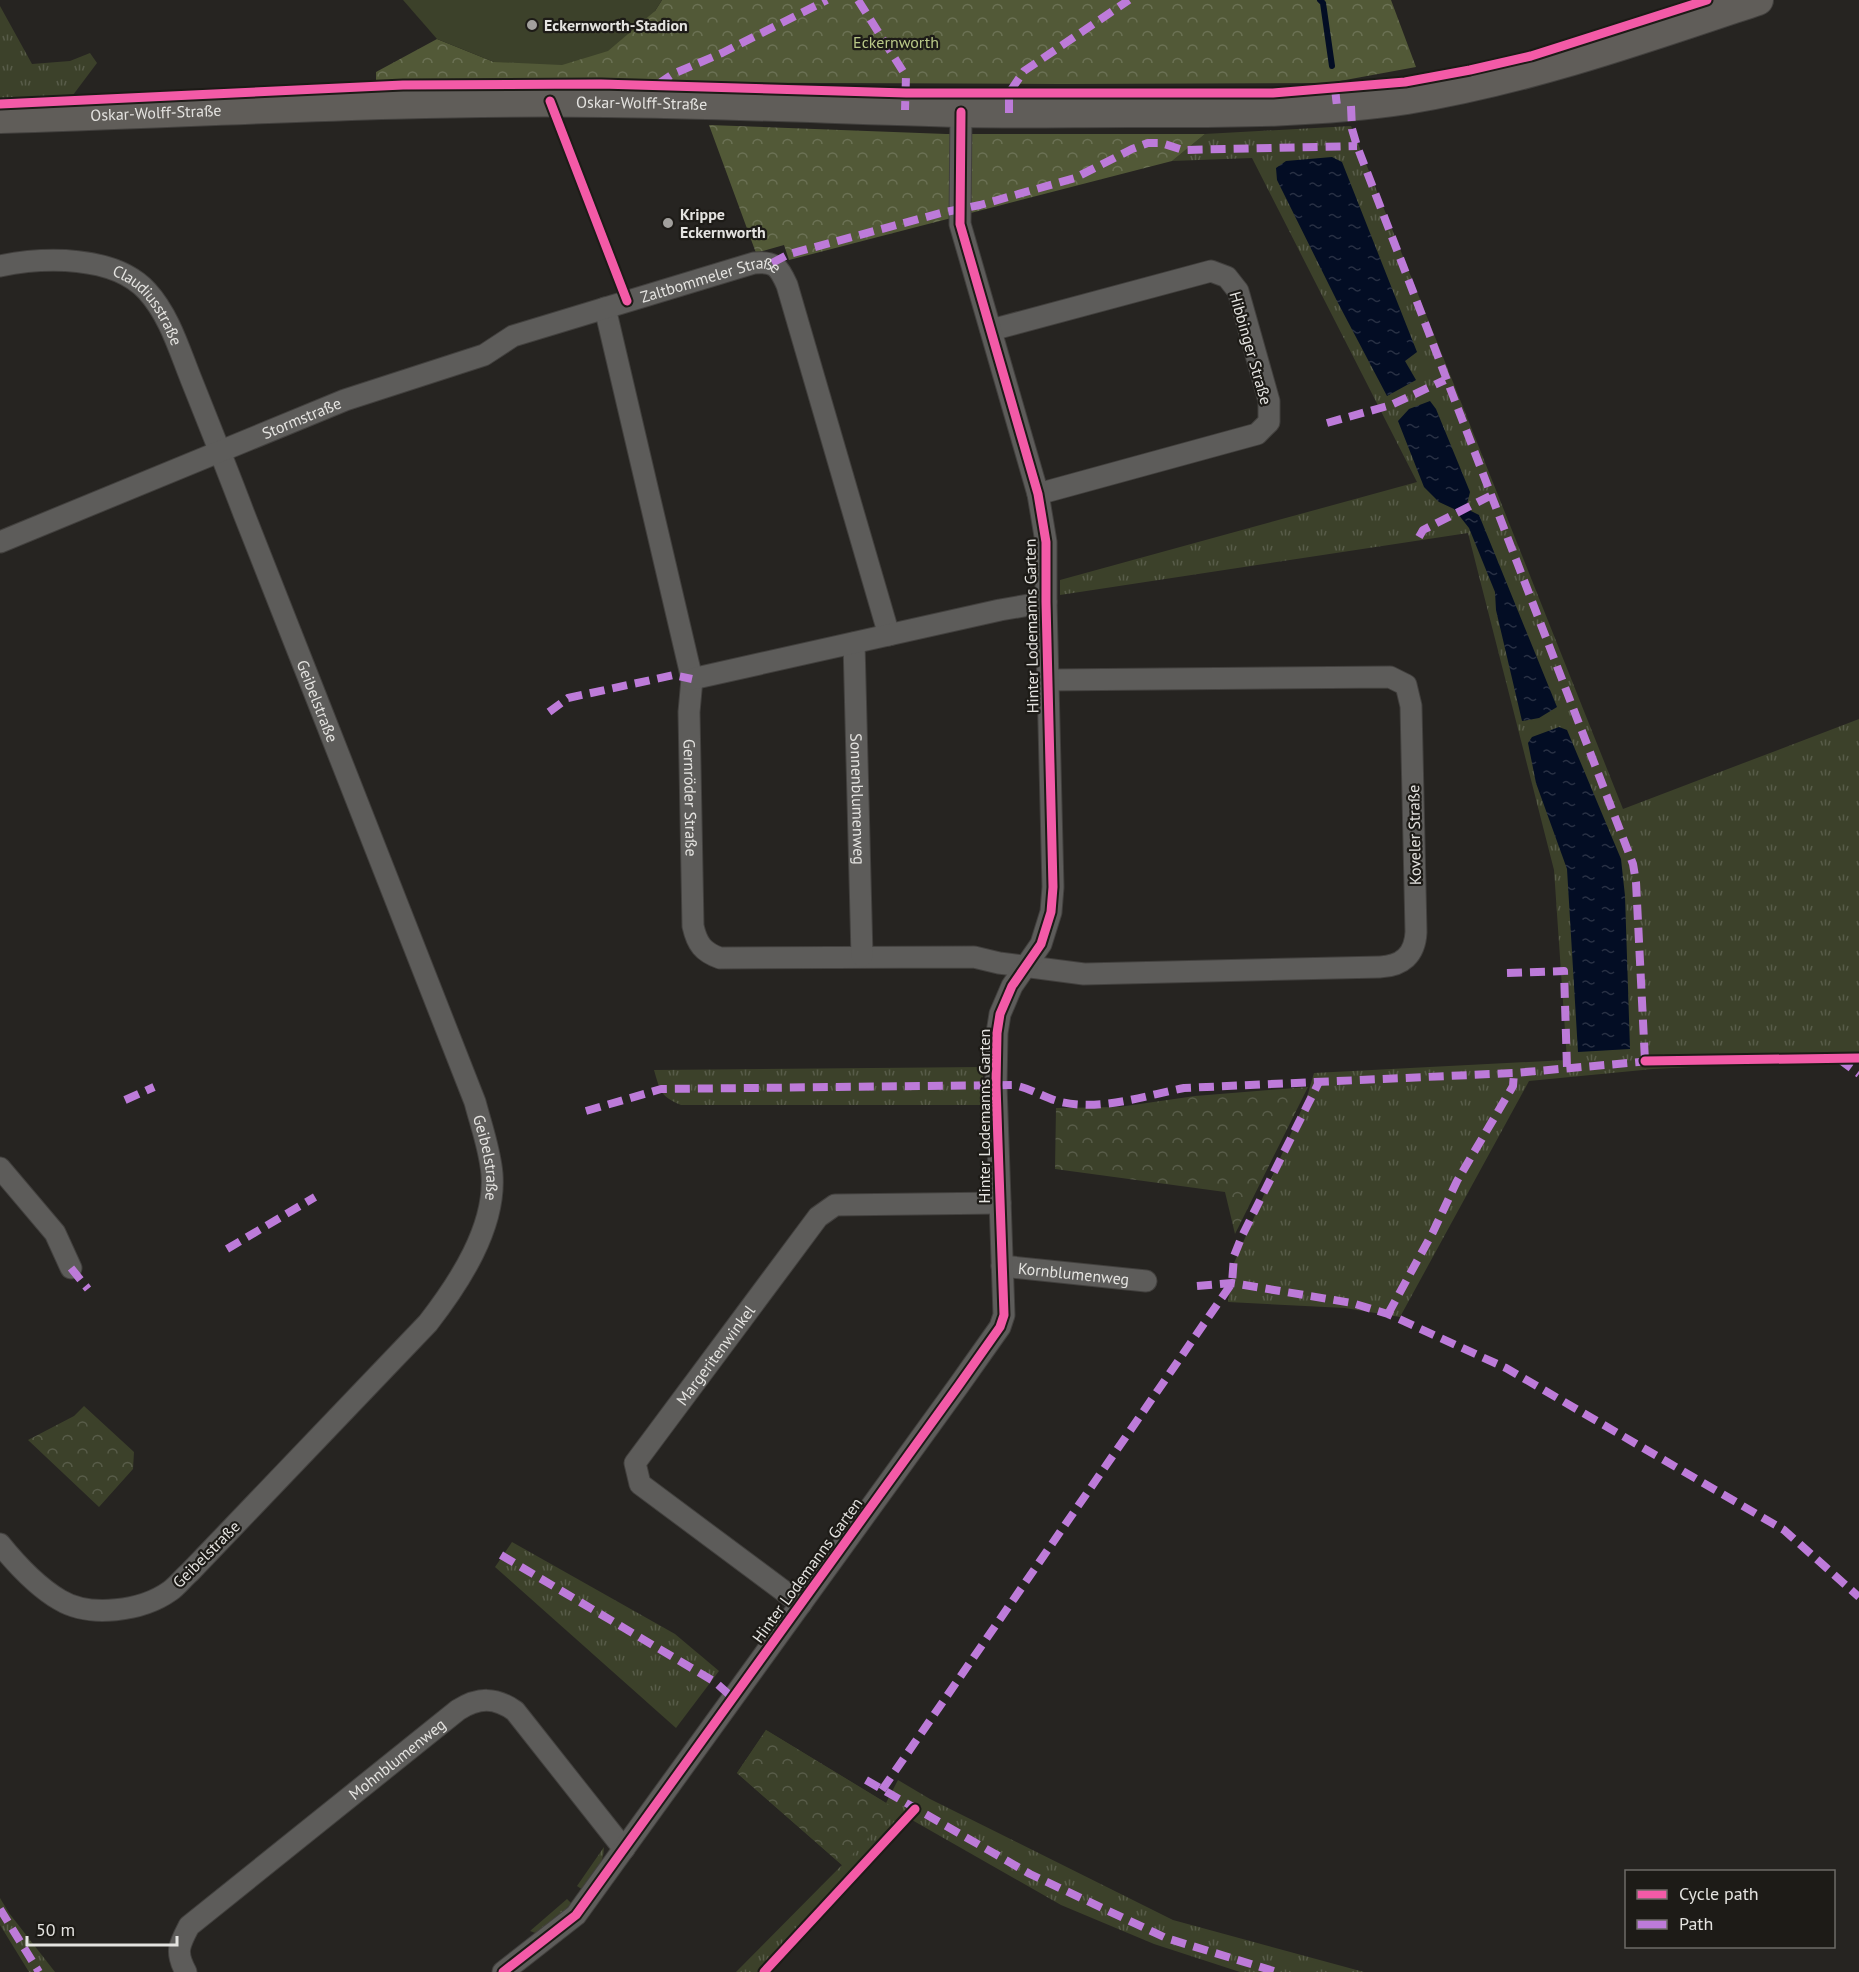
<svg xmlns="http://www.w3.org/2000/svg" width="1859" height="1972" viewBox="0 0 1859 1972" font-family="'PT Sans',sans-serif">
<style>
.grass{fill:url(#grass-tufts)}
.forest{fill:url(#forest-crowns)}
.park{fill:url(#park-crowns)}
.pitch{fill:#3c412a}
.water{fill:url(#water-ripples)}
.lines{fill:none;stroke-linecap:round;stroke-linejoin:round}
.stream{stroke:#030d24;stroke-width:6}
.street-casing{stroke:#42403e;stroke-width:23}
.secondary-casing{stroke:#42403e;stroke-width:32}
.street{stroke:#5d5c5a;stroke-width:21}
.secondary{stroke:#605d59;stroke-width:30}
.quiet{stroke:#bd7bd9;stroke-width:8;stroke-dasharray:15 8;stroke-linecap:butt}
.cycleway-casing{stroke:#1d1b17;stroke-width:13}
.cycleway{stroke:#f35aa7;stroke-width:9}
.poi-dot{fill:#a2a09d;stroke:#1d1b17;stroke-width:2}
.labels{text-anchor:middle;stroke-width:4.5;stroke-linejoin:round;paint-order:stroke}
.poi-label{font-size:16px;font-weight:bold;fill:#e4e3e0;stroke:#1d1b17;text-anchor:start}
.park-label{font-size:16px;fill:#bac988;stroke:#1d1b17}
.street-label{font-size:16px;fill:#e4e3e0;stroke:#1d1b17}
</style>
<defs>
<pattern id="grass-tufts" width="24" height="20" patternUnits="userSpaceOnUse" patternTransform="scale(1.5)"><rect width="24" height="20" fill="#3c412a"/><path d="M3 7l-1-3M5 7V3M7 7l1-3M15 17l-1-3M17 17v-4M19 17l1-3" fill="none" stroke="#585c49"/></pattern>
<pattern id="forest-crowns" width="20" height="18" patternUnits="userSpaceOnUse" patternTransform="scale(1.5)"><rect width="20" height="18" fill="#525937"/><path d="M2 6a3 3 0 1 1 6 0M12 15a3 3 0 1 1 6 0" fill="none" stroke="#6b7154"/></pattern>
<pattern id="park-crowns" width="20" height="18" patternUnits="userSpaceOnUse" patternTransform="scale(1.5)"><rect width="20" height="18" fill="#3c412a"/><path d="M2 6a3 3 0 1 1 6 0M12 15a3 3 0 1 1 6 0" fill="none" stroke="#585c49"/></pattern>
<pattern id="water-ripples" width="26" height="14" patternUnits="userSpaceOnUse" patternTransform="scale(1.5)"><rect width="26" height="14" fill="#030d24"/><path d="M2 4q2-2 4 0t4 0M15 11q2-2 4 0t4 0" fill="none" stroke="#283044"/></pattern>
</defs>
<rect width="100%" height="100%" fill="#262421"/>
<g class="grass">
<path d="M0,6L32,64L70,61L90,53L97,63L73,95L0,99Z"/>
<path d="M1351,126L1623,809L1859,719V1058L1653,1069L1529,1081L1400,1317L1345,1308L1228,1302L1234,1263L1307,1097L1314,1073L1567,1060L1554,870L1468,533L1060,595V580L1417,482L1252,158L1172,161L1205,134Z"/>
<path d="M983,1067V1105H681C661,1097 660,1091 654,1070Z"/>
<path d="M512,1542L675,1634L719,1671L676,1728L495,1567Z"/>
<path d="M766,1730L886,1803L898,1780L930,1799L1173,1920L1364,1972H1240L1154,1944L1061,1905L912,1820L772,1972H736L842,1865L737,1773Z"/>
<path d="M604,1847C604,1864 593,1876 583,1890L577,1886Z"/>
<path d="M0,1898L9,1913L55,1972H29L0,1925Z"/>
<path d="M567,1899L572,1904L538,1934L530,1931Z"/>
</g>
<g class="forest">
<path d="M662,0H1391L1416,67L1329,83L1060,84L376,81V72L437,39L494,62L655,11Z"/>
<path d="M709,125L946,134H1205L1172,161L789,260L784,245L756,253Z"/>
</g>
<g class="park">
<path d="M1308,1087L1235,1234L1225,1192L1055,1169L1056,1108L1119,1107L1195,1096Z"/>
<path d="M84,1406L134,1452L133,1469L99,1507L28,1440L74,1416Z"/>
<path d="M766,1730L896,1809L842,1865L737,1773Z"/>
</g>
<path class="pitch" d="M403,0H662L655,11L608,51L562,65L494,62L437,39Z"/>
<g class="water">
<path d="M1332,157L1342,162L1417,352L1405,361L1416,380L1387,396L1337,301L1277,180L1276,168L1286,161Z"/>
<path d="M1430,401L1436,409L1470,492L1467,504L1471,511L1479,515L1557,707L1539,718L1522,721L1496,610L1495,592L1469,528L1454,509L1439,502L1424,487L1398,421L1409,409Z"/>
<path d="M1559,727L1567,730L1621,859L1625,896L1630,1049L1578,1052L1567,869L1536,783L1528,743L1532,737Z"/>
</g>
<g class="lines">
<path class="stream" d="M1320,0L1323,3L1332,66"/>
<defs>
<g id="street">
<path id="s1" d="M0,266C44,257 114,255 147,291C169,315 179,349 191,379C209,424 227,469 244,514C321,710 399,906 475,1102C481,1125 490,1150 492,1174C496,1227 459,1283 428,1323L190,1572C183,1578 177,1586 170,1591C142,1611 90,1618 60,1600C36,1586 17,1565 0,1544"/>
<path id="s2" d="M605,308L692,679L689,712L693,926C697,944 703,952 720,958L974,957L999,963L1084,974L1380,967C1402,966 1415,955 1416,932L1411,706L1406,685L1390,677L1048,680"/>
<path d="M991,330L1211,271L1227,277L1238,291L1269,401V422L1257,434L1038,494"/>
<path id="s3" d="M0,542L345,400L484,355L513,336L754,263C775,261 779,267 787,285L889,635"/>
<path id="s4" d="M854,643L862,956"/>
<path d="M692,679L1000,610L1046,602"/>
<path d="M0,1168L55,1233L71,1268"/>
<path id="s5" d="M1002,1266L1146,1281"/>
<path id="s6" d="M801,1604L640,1484L635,1463L818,1217L835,1205L1000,1203"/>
<path id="s7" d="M186,1972C175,1952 179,1945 189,1926L458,1710C479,1697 495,1697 515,1711L624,1849"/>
<path d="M503,1972L576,1915L959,1385L1000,1327L1004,1315L996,1085L997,1033L1000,1014L1012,986L1041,944L1051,912L1053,887L1046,602V542L1038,494L960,224L961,112"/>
</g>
<g id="secondary">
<path id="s8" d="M0,118C202,112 404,99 606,102C725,103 843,109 962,112C1018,113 1075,112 1131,112C1223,112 1316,113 1407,99C1528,79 1642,39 1758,0"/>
</g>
</defs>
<use href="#street" class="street-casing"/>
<use href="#secondary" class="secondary-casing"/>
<use href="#street" class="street"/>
<use href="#secondary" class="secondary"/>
<g class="quiet">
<path d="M858,0L906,76L905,110"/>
<path d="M658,84L673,74L722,53L827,0"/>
<path d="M1335,89L1337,106"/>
<path d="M1351,106L1352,129L1357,146L1633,864L1636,882L1645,1061"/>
<path d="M1009,113V93L1024,71L1129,0"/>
<path d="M772,263L789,254L941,213L980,205L1075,178L1132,149L1148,143H1161L1183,150L1357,146"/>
<path d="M1327,423L1391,405L1445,380"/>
<path d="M1419,537L1423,530L1490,496"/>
<path d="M549,712L568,698L674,675L692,679"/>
<path d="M1507,973L1564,971L1567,1068"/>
<path d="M1839,1059L1859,1074"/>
<path d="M125,1100L154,1087"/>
<path d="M586,1111L661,1089L1013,1085C1031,1088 1044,1098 1061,1102C1102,1111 1143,1096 1184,1088L1514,1073L1651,1061"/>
<path d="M227,1249L315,1197"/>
<path d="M71,1268L88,1289"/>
<path d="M1197,1286L1232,1283L1352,1303L1388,1314L1506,1368L1784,1530L1859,1597"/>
<path d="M1388,1314L1433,1232L1457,1181L1513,1086L1514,1073"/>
<path d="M501,1555L715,1682L733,1698"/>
<path d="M866,1780L1030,1874L1166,1938L1277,1972"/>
<path d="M882,1790L1232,1283L1234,1256L1242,1236L1319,1082"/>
<path d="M0,1909L39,1972"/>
</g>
<defs>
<g id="cycleway">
<path d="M550,101L627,301"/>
<path d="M0,104L403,85L601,84L906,93H1273L1405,82L1470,70L1531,56L1707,0"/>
<path d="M1645,1061L1859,1058"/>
<path d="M503,1972L576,1915L959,1385L1000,1327L1004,1315L996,1085L997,1033L1000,1014L1012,986L1041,944L1051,912L1053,887L1046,602V542L1038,494L960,224L961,112"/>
<path d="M764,1972L915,1809"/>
</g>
</defs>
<use href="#cycleway" class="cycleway-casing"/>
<use href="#cycleway" class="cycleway"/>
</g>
<g class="poi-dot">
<circle cx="532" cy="25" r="6"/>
<circle cx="668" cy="223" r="6"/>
</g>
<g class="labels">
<g class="poi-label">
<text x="544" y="31">Eckernworth-Stadion</text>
<text x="680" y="220">Krippe<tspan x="680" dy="18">Eckernworth</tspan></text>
</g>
<g class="park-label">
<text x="896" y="48">Eckernworth</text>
</g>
<g class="street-label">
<text dy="6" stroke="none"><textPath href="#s8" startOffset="642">Oskar-Wolff-Straße</textPath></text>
<text dy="6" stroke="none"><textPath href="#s8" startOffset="156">Oskar-Wolff-Straße</textPath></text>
<text dy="6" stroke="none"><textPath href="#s3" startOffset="760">Zaltbommeler Straße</textPath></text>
<text dy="6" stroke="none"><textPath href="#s1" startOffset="166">Claudiusstraße</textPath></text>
<text transform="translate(1251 348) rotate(74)" y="6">Hibbinger Straße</text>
<text dy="6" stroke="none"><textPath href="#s3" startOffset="326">Stormstraße</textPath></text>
<text transform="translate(1031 626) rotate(-91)" y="6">Hinter Lodemanns Garten</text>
<text dy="6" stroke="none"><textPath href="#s1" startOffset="600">Geibelstraße</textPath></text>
<text dy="6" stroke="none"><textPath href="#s2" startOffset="500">Gernröder Straße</textPath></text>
<text dy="6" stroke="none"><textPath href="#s4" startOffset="156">Sonnenblumenweg</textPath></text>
<text transform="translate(1414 835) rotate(-91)" y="6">Koveler Straße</text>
<text transform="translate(984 1116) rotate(-90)" y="6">Hinter Lodemanns Garten</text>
<text dy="6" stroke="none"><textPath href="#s1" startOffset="1088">Geibelstraße</textPath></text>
<text dy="6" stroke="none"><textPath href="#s5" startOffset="72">Kornblumenweg</textPath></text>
<text dy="6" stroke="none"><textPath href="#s6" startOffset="357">Margeritenwinkel</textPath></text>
<text transform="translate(206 1554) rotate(-45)" y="6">Geibelstraße</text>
<text transform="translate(807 1570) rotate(-54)" y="6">Hinter Lodemanns Garten</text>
<text dy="6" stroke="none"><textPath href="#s7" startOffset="316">Mohnblumenweg</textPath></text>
</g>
</g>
<rect x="1625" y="1870" width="210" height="78" fill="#1d1b17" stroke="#6d6b67" stroke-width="1.5"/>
<rect x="1637" y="1890" width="30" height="9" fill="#f35aa7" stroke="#6d6b67" stroke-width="1.5"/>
<text x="1679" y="1900" font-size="18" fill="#e4e3e0">Cycle path</text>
<rect x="1637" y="1920" width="30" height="9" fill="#bd7bd9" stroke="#6d6b67" stroke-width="1.5"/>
<text x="1679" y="1930" font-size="18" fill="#e4e3e0">Path</text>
<path d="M27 1936v9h150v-9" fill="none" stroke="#e4e3e0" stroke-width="3"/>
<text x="36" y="1936" font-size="18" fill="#e4e3e0" stroke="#1d1b17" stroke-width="4.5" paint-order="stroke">50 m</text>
</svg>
